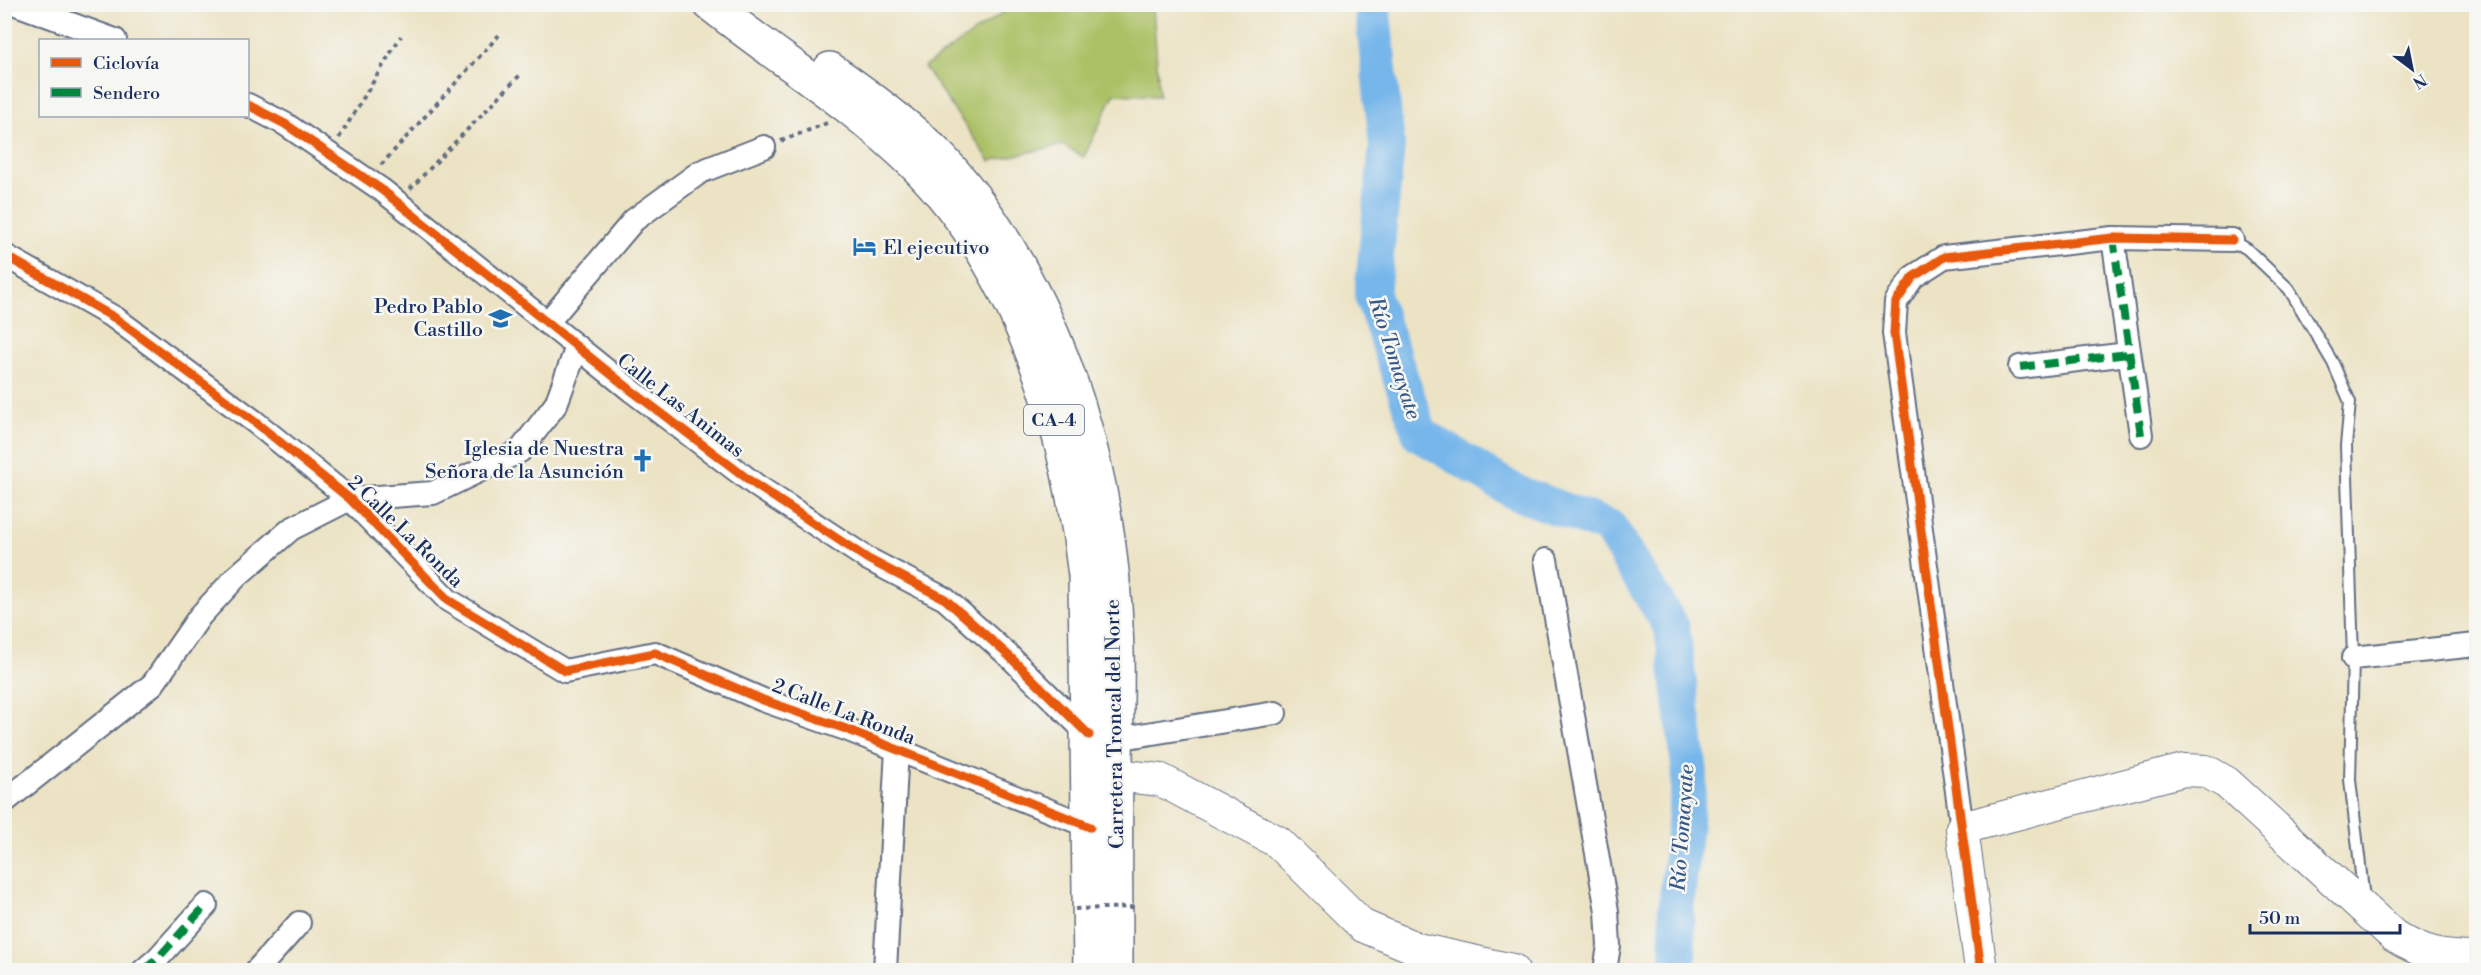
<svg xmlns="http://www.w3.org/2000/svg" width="2481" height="975" viewBox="0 0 2481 975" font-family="'Libre Bodoni',serif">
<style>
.green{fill:#acc166;stroke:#647862;stroke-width:1.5}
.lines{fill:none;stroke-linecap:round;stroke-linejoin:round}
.river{stroke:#76b6ea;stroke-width:36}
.lane-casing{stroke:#646e82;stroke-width:14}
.street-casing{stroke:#646e82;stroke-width:26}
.secondary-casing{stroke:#646e82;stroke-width:34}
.primary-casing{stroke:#646e82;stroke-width:36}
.path{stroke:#646e82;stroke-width:4;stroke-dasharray:4.5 4.5;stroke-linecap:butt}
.lane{stroke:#fff;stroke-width:10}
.street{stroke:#fff;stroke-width:22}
.secondary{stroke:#fff;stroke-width:32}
.primary{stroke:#fff;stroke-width:33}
.path-bridge{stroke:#646e82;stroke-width:4;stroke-dasharray:4.5 4.5;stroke-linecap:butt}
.quiet{stroke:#00873e;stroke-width:8;stroke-dasharray:15 8;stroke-linecap:butt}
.cycleway-casing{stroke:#f6f6f2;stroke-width:13}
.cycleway{stroke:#e8590c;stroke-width:9}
.labels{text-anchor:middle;stroke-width:5;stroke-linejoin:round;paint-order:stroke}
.shield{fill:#f6f6f2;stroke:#5d6b8a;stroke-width:1.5}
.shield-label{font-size:18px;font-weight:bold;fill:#1b2f5e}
.poi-label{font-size:20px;fill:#1b2f5e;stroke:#f6f6f2;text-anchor:end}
.street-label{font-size:20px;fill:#1b2f5e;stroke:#f6f6f2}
.water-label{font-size:21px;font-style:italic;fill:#365888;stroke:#f6f6f2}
</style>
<rect width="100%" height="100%" fill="#f6f6f2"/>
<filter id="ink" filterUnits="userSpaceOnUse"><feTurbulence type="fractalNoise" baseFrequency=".0167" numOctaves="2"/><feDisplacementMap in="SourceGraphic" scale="12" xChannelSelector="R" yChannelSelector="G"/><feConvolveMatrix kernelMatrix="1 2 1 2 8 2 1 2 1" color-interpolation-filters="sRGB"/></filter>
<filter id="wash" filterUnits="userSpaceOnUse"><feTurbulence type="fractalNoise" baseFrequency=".008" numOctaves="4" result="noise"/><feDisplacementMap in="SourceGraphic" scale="24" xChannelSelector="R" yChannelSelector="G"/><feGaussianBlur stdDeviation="1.35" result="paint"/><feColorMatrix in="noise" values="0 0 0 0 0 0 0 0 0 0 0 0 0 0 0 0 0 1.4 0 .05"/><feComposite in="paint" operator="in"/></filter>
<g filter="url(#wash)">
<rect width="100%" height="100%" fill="#ece3c4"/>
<path class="green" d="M1014,5H1153L1159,96L1114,94L1084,157L1062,145L990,161L924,67Z"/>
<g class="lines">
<path class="river" d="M1372,4L1387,146L1372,295L1420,434L1515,492L1609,527L1672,628L1690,773L1676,908L1679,970"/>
</g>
</g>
<g filter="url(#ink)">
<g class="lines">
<defs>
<path id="lane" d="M2232,240L2247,249L2289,289L2333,363L2350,402L2346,446L2353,658L2350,780L2364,899"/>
<g id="street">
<path d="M16,4L115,40"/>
<path d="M248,105L285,124L382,190L632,391L757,486L868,559L945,599L1009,656L1089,735"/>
<path d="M2113,238L2141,435"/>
<path d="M4,255L115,318L255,422L350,499L448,600L565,671L655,653L763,700L846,729L1090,827"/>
<path d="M547,323L634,220L700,172L764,147"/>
<path d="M2020,367L2128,354"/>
<path d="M1546,560L1607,911L1609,946L1605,970"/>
<path d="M2353,658L2476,645"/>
<path d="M1116,739L1275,713"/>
<path d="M4,802L153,684L200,616L237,576L291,529L350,499L433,493L520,451L556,404L577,347"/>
<path d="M1962,828L1894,333L1896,302L1913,277L1944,257L2113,238L2232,240"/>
<path d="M144,970L158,958L206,905"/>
<path d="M257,970L299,923"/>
<path d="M885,970L897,749"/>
</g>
<g id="secondary">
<path d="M1116,775L1161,780L1278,842L1363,926L1418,949L1513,970"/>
<path d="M1981,970L1962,828L2184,770L2206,771L2227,783L2394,936C2423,954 2442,958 2476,958"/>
</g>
<g id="primary">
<path d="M710,4C777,58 852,103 914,164C1020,269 1068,430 1085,575L1090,970"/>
<path d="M830,69C866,94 900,119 932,149C969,186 999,229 1023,274C1086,389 1114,520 1117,650C1118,691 1116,733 1116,775C1115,840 1116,905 1116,970"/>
</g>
</defs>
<use href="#lane" class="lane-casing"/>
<use href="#street" class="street-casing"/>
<use href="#secondary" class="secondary-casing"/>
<use href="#primary" class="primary-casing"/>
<g class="path">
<path d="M339,138L401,36"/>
<path d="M781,141L827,123"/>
<path d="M381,165L500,34"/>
<path d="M410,189L522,73"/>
</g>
<use href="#lane" class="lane"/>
<use href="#street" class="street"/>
<use href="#secondary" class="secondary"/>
<use href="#primary" class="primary"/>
<path class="path-bridge" d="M1075,909L1134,907"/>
<g class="quiet">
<path d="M2113,238L2141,435"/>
<path d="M2020,367L2128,354"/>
<path d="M144,970L158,958L206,905"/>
</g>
<defs>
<g id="cycleway">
<path d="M248,105L285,124L382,190L632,391L757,486L868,559L945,599L1009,656L1089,735"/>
<path d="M4,255L115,318L255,422L350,499L448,600L565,671L655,653L763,700L846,729L1090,827"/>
<path d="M1981,970L1894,333L1896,302L1913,277L1944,257L2113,238L2232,240"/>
</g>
</defs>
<use href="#cycleway" class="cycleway-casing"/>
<use href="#cycleway" class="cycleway"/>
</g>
</g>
<defs>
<symbol id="hotel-bare" viewBox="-9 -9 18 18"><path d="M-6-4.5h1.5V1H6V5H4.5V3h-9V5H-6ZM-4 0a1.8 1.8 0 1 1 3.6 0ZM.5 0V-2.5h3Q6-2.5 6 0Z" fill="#1f6fb2" stroke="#f6f6f2" stroke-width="2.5" paint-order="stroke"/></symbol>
<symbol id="school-bare" viewBox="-9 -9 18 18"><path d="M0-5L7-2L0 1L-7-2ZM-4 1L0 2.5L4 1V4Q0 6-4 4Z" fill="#1f6fb2" stroke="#f6f6f2" stroke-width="2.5" paint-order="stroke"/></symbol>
<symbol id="church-bare" viewBox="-9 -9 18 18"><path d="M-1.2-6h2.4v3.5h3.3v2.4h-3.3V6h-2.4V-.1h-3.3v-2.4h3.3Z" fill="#1f6fb2" stroke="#f6f6f2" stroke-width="2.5" paint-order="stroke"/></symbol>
</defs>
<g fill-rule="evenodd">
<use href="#hotel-bare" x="848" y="230" width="33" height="33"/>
<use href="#school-bare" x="484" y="302" width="33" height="33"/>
<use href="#church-bare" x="626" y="444" width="33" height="33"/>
</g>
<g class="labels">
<rect class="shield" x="1024" y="405" width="60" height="30" rx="4.5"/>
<g class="shield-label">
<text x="1054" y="426">CA-4</text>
</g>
<g class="poi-label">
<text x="883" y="254" text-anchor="start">El ejecutivo</text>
<text x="483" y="313">Pedro Pablo<tspan x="483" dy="23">Castillo</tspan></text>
<text x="624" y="455">Iglesia de Nuestra<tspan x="624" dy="23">Señora de la Asunción</tspan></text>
</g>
<g class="street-label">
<text transform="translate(681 405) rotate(38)" y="7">Calle Las Animas</text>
<text transform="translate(406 531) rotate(44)" y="7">2 Calle La Ronda</text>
<text transform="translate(844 711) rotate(21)" y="7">2 Calle La Ronda</text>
<text transform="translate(1114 724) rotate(-91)" y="7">Carretera Troncal del Norte</text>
</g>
<g class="water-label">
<text transform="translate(1395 358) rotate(72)" y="7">Río Tomayate</text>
<text transform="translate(1682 828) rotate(-86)" y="7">Río Tomayate</text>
</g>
</g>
<rect width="2481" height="975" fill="none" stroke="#f6f6f2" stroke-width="24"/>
<rect x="39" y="39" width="210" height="78" fill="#f6f6f2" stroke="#9ea6b7" stroke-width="1.5"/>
<rect x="51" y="58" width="30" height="9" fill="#e8590c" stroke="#9ea6b7" stroke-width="1.5"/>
<text x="93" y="69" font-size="18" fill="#1b2f5e">Ciclovía</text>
<rect x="51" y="88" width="30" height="9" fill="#00873e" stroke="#9ea6b7" stroke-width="1.5"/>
<text x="93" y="99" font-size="18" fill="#1b2f5e">Sendero</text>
<g transform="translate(2412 69) rotate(148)" stroke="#f6f6f2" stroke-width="4.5" paint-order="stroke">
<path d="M0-4.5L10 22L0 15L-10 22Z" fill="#1b2f5e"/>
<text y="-9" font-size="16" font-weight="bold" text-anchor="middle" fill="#1b2f5e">N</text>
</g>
<path d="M2250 924v9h150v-9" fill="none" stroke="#1b2f5e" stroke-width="3"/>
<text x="2259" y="924" font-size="18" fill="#1b2f5e" stroke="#f6f6f2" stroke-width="4.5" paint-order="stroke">50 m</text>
</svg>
